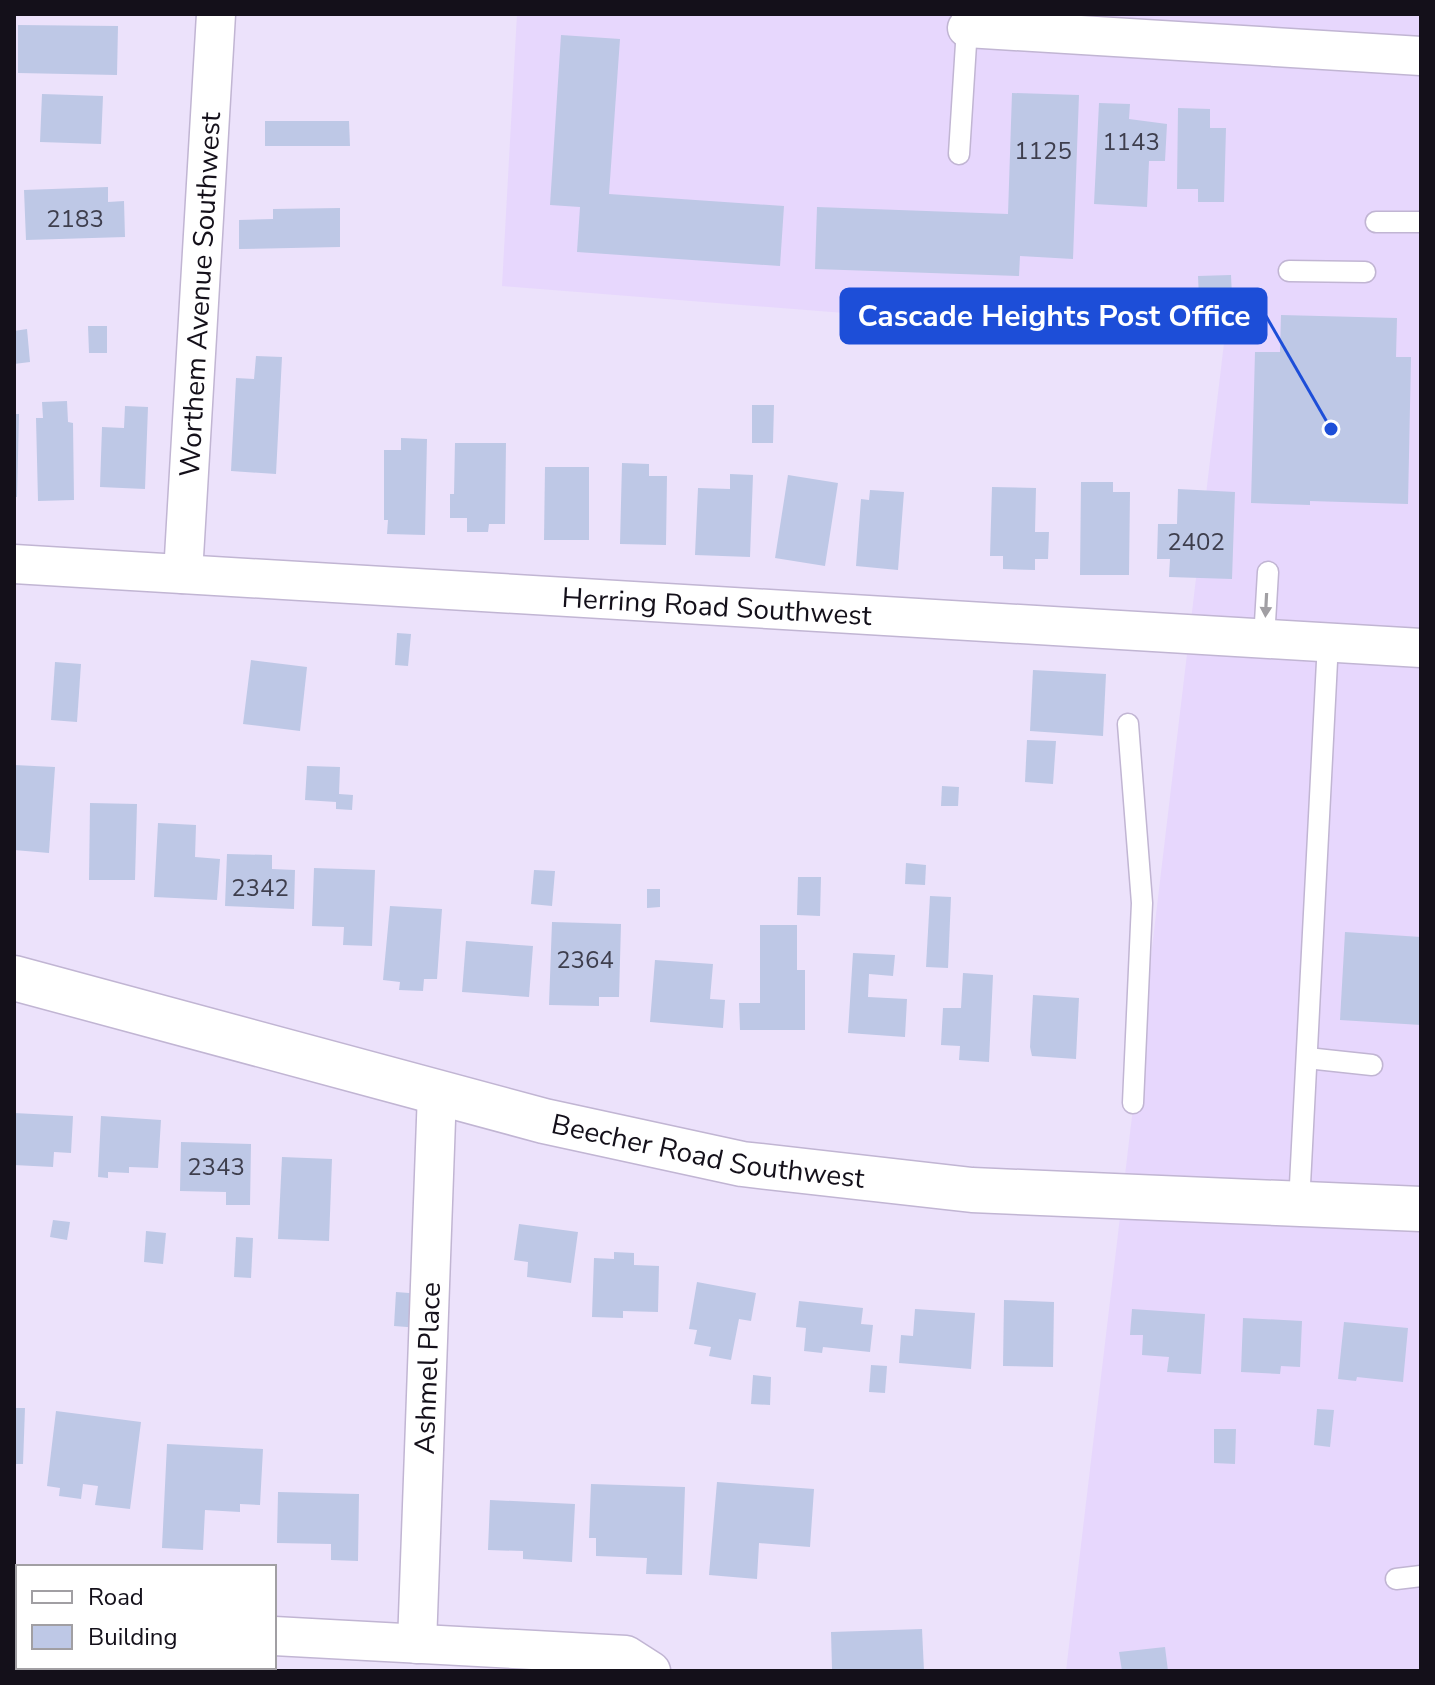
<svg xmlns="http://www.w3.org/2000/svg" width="1435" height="1685" viewBox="0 0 1435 1685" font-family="'Nunito Sans',sans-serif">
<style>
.built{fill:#e7d7fd}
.building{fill:#bec8e6}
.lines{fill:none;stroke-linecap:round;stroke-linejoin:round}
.lane-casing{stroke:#c1b5d3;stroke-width:23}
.street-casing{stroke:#c1b5d3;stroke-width:41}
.secondary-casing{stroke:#c1b5d3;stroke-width:47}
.lane{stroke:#fff;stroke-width:20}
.street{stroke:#fff;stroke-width:38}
.secondary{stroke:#fff;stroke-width:44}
.oneway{fill:#a19fa3}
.labels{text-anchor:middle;stroke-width:6;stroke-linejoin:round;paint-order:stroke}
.number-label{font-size:24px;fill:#3e3e4d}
.street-label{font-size:28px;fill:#14101a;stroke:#fff}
.leader{fill:none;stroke:#1d4ed8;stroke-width:3}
.callout-dot{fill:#1d4ed8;stroke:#fff;stroke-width:3}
.callout{fill:#1d4ed8;stroke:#1d4ed8;stroke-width:3}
.callout-label{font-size:30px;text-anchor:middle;font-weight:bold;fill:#fff}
</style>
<rect width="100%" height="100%" fill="#ece2fb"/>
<path class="built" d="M517,14H1421V1671H1066L1224,343L502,286Z"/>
<g class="building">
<path d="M18,25L118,26L117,75L18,73Z"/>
<path d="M561,35L620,39L609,194L784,206L780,266L577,252L580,207L550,205Z"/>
<path d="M1012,93L1079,95L1073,259L1020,256L1019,276L815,269L817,207L1008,214Z"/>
<path d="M42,94L103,96L101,144L40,142Z"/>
<path d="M1099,103L1130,104L1129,119L1167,124L1165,161H1149L1147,207L1094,204Z"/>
<path d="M1178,108L1210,109V128H1226L1224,202H1198V189H1177Z"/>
<path d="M265,121H349L350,146H265Z"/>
<path d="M108,187V202L124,201L125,237L26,240L24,190Z"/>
<path d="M340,208V247L239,249V220L273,219V209Z"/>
<path d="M1231,275L1233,318L1200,319L1198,276Z"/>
<path d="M1281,315L1397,318L1396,357H1411L1408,504L1310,501V505L1251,503L1255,352H1280Z"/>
<path d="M88,326H107V353H89Z"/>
<path d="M27,329L30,362L14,364V331Z"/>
<path d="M256,356L282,357L276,474L231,471L236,378L254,379Z"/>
<path d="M67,401L68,422L73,423L74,500L38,501L36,418H43L42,402Z"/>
<path d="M752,405H774L773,443H752Z"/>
<path d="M125,406L148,407L145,489L100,487L102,427L124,428Z"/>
<path d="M14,414H19L17,497H14Z"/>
<path d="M401,438L427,439L425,535L387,534L388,520H384V450H401Z"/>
<path d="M455,443H506L505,524H489L488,532H467V518H450V494H454Z"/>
<path d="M622,463L649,464V476H667L666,545L620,544Z"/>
<path d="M545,467H589V540H544Z"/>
<path d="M730,474L753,475L750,557L695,555L698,488L730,489Z"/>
<path d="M788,475L838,483L825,566L775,558Z"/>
<path d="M1081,482H1113V492H1130L1129,575H1080Z"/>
<path d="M992,487L1036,488L1035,532H1049L1048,559H1035V570L1003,569V556H990Z"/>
<path d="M1178,489L1235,492L1232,579L1169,577L1170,559H1157L1158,524H1177Z"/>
<path d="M870,490L904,492L898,570L856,566L861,499L869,500Z"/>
<path d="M397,633L411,634L408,666L395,665Z"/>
<path d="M251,660L307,667L300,731L243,724Z"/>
<path d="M55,662L81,664L77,722L51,720Z"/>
<path d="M1033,670L1106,674L1103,736L1030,731Z"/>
<path d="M1027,740L1056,741L1053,784L1025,782Z"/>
<path d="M14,765L55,767L49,853L14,850Z"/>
<path d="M307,766L340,767L339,794L353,795L352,810L336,809V802L305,800Z"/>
<path d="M942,786L959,787L958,806H941Z"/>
<path d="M90,803L137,804L135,880H89Z"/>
<path d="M158,823L196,825L195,857L220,859L217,900L154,897Z"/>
<path d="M227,854L272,855V869L295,870L294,909L225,906Z"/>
<path d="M906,863L926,865L925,885L905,884Z"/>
<path d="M314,868L375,870L372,946L343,945L344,927L312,926Z"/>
<path d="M534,870L555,871L552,906L531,904Z"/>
<path d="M798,877H821L820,916L797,915Z"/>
<path d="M647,889H660V907L647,908Z"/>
<path d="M930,896L951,897L948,968L926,967Z"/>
<path d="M390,906L442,909L437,979H424L423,991L399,990L400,982L383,980Z"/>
<path d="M552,922L621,924L619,997H599V1006L549,1005Z"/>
<path d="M760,925H797V970H805V1030H740L739,1003H760Z"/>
<path d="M1345,932L1421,937V1025L1340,1020Z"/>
<path d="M466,941L533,946L529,997L462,992Z"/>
<path d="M853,953L895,955L893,976L869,974L868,997L907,999L905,1037L848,1033Z"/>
<path d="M655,960L713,964L710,999L725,1000L723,1028L650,1022Z"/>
<path d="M963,973L993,975L989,1062L959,1060L960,1046L941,1045L943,1008H961Z"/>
<path d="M1033,995L1079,998L1076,1059L1032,1056L1030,1047Z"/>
<path d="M14,1113L73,1116L71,1153L54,1152L53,1167L14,1165Z"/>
<path d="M101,1116L161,1120L158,1168L129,1167V1173L108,1172V1178L98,1177Z"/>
<path d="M181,1142L251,1144L250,1205H226V1192L180,1191Z"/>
<path d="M282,1157L332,1159L329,1241L278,1239Z"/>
<path d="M53,1220L70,1222L67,1240L50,1237Z"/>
<path d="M519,1224L578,1232L571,1283L527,1277L528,1262L514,1260Z"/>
<path d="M146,1231L166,1233L163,1264L144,1262Z"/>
<path d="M236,1237L253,1238L251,1278L234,1277Z"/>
<path d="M614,1252L634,1253V1265L659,1266L658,1312L623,1311V1318L592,1317L594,1258L614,1259Z"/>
<path d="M697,1282L756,1293L751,1321L739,1319L731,1360L709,1356L711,1347L694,1344L697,1330L689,1329Z"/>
<path d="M396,1292L422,1294L420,1328L394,1326Z"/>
<path d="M1004,1300L1054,1302L1053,1367L1003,1366Z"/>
<path d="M799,1301L863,1308L861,1324L873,1325L870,1352L823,1347L822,1353L804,1351L806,1328L796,1327Z"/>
<path d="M915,1309L975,1313L971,1369L899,1363L901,1335L913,1336Z"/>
<path d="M1132,1309L1205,1314L1201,1374L1167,1372L1169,1357L1142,1355L1143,1335H1130Z"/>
<path d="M1243,1318L1302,1321L1300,1367L1281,1366L1280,1374L1241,1372Z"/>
<path d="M1344,1322L1408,1328L1403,1382L1357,1377L1356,1381L1338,1379Z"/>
<path d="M871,1365L887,1366L885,1393L869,1392Z"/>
<path d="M753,1375L771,1377L770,1405L751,1404Z"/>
<path d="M14,1408H25L23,1464H14Z"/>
<path d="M1317,1409L1334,1410L1330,1447L1314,1445Z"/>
<path d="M56,1411L141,1422L130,1509L95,1505L98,1486L83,1484L81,1499L59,1496L60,1488L47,1486Z"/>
<path d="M1214,1429H1236L1235,1464L1214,1463Z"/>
<path d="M167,1444L263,1449L260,1505L240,1504V1512L205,1510L203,1550L162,1548Z"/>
<path d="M717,1482L814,1489L810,1547L759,1543L757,1579L709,1575Z"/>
<path d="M591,1484L685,1487L682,1575L646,1574L647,1558L596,1556V1538H589Z"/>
<path d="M278,1492L359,1494L358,1561L331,1560V1544L277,1543Z"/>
<path d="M490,1500L575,1504L572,1562L523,1559V1551L488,1550Z"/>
<path d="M922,1629L924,1671L832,1669L831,1632Z"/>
<path d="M1165,1647L1168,1671H1122L1119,1652Z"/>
</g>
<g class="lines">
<defs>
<g id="lane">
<path d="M959,154L967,28"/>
<path d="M1376,222H1421"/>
<path d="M1289,271L1365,272"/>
<path d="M1264,639L1268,572"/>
<path d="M1128,724L1142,903L1133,1103"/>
<path d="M1307,1058L1372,1065"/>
<path d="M1299,1204L1328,642"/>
<path d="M1396,1579L1421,1576"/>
</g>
<g id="street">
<path d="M967,28L1421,56"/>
<path id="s1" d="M14,564L1421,648"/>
<path id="s2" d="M183,574L216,14"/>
<path d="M14,1622H18"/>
<path d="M274,1636L626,1655L651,1671"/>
<path id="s3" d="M417,1644L437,1092"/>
</g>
<g id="secondary">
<path id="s4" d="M14,978L544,1121L742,1164L972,1190L1421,1209"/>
</g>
</defs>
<use href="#lane" class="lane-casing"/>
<use href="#street" class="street-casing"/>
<use href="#secondary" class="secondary-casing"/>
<use href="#lane" class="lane"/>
<use href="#street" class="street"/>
<use href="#secondary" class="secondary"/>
</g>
<defs><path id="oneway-solid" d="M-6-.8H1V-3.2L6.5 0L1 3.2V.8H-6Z" transform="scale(2)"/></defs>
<use class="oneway" href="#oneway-solid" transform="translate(1266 605) rotate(93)"/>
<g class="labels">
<g class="number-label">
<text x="1131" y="150">1143</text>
<text x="1043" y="159">1125</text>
<text x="75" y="227">2183</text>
<text x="1196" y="550">2402</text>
<text x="260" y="896">2342</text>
<text x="585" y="968">2364</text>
<text x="216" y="1175">2343</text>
</g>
<g class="street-label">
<text dy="10" stroke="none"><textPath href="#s2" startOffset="280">Worthem Avenue Southwest</textPath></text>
<text dy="10" stroke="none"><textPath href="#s1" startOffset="704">Herring Road Southwest</textPath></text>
<text dy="10" stroke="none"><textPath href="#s4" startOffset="716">Beecher Road Southwest</textPath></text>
<text dy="10" stroke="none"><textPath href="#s3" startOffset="276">Ashmel Place</textPath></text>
</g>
</g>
<path class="leader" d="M1331 429L1266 316"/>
<circle class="callout-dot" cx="1331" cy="429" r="8"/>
<rect class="callout" x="841" y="289" width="425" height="54" rx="8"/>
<g class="callout-label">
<text x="1054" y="326">Cascade Heights Post Office</text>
</g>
<rect width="1435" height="1685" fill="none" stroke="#14101a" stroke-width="32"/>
<rect x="16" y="1565" width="260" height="104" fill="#ffffff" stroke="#a19fa3" stroke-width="2"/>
<rect x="32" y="1591" width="40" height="12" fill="#ffffff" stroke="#a19fa3" stroke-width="2"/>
<text x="88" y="1605" font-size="24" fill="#14101a">Road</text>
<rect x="32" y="1625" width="40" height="24" fill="#bec8e6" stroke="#a19fa3" stroke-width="2"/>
<text x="88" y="1645" font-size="24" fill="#14101a">Building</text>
</svg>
